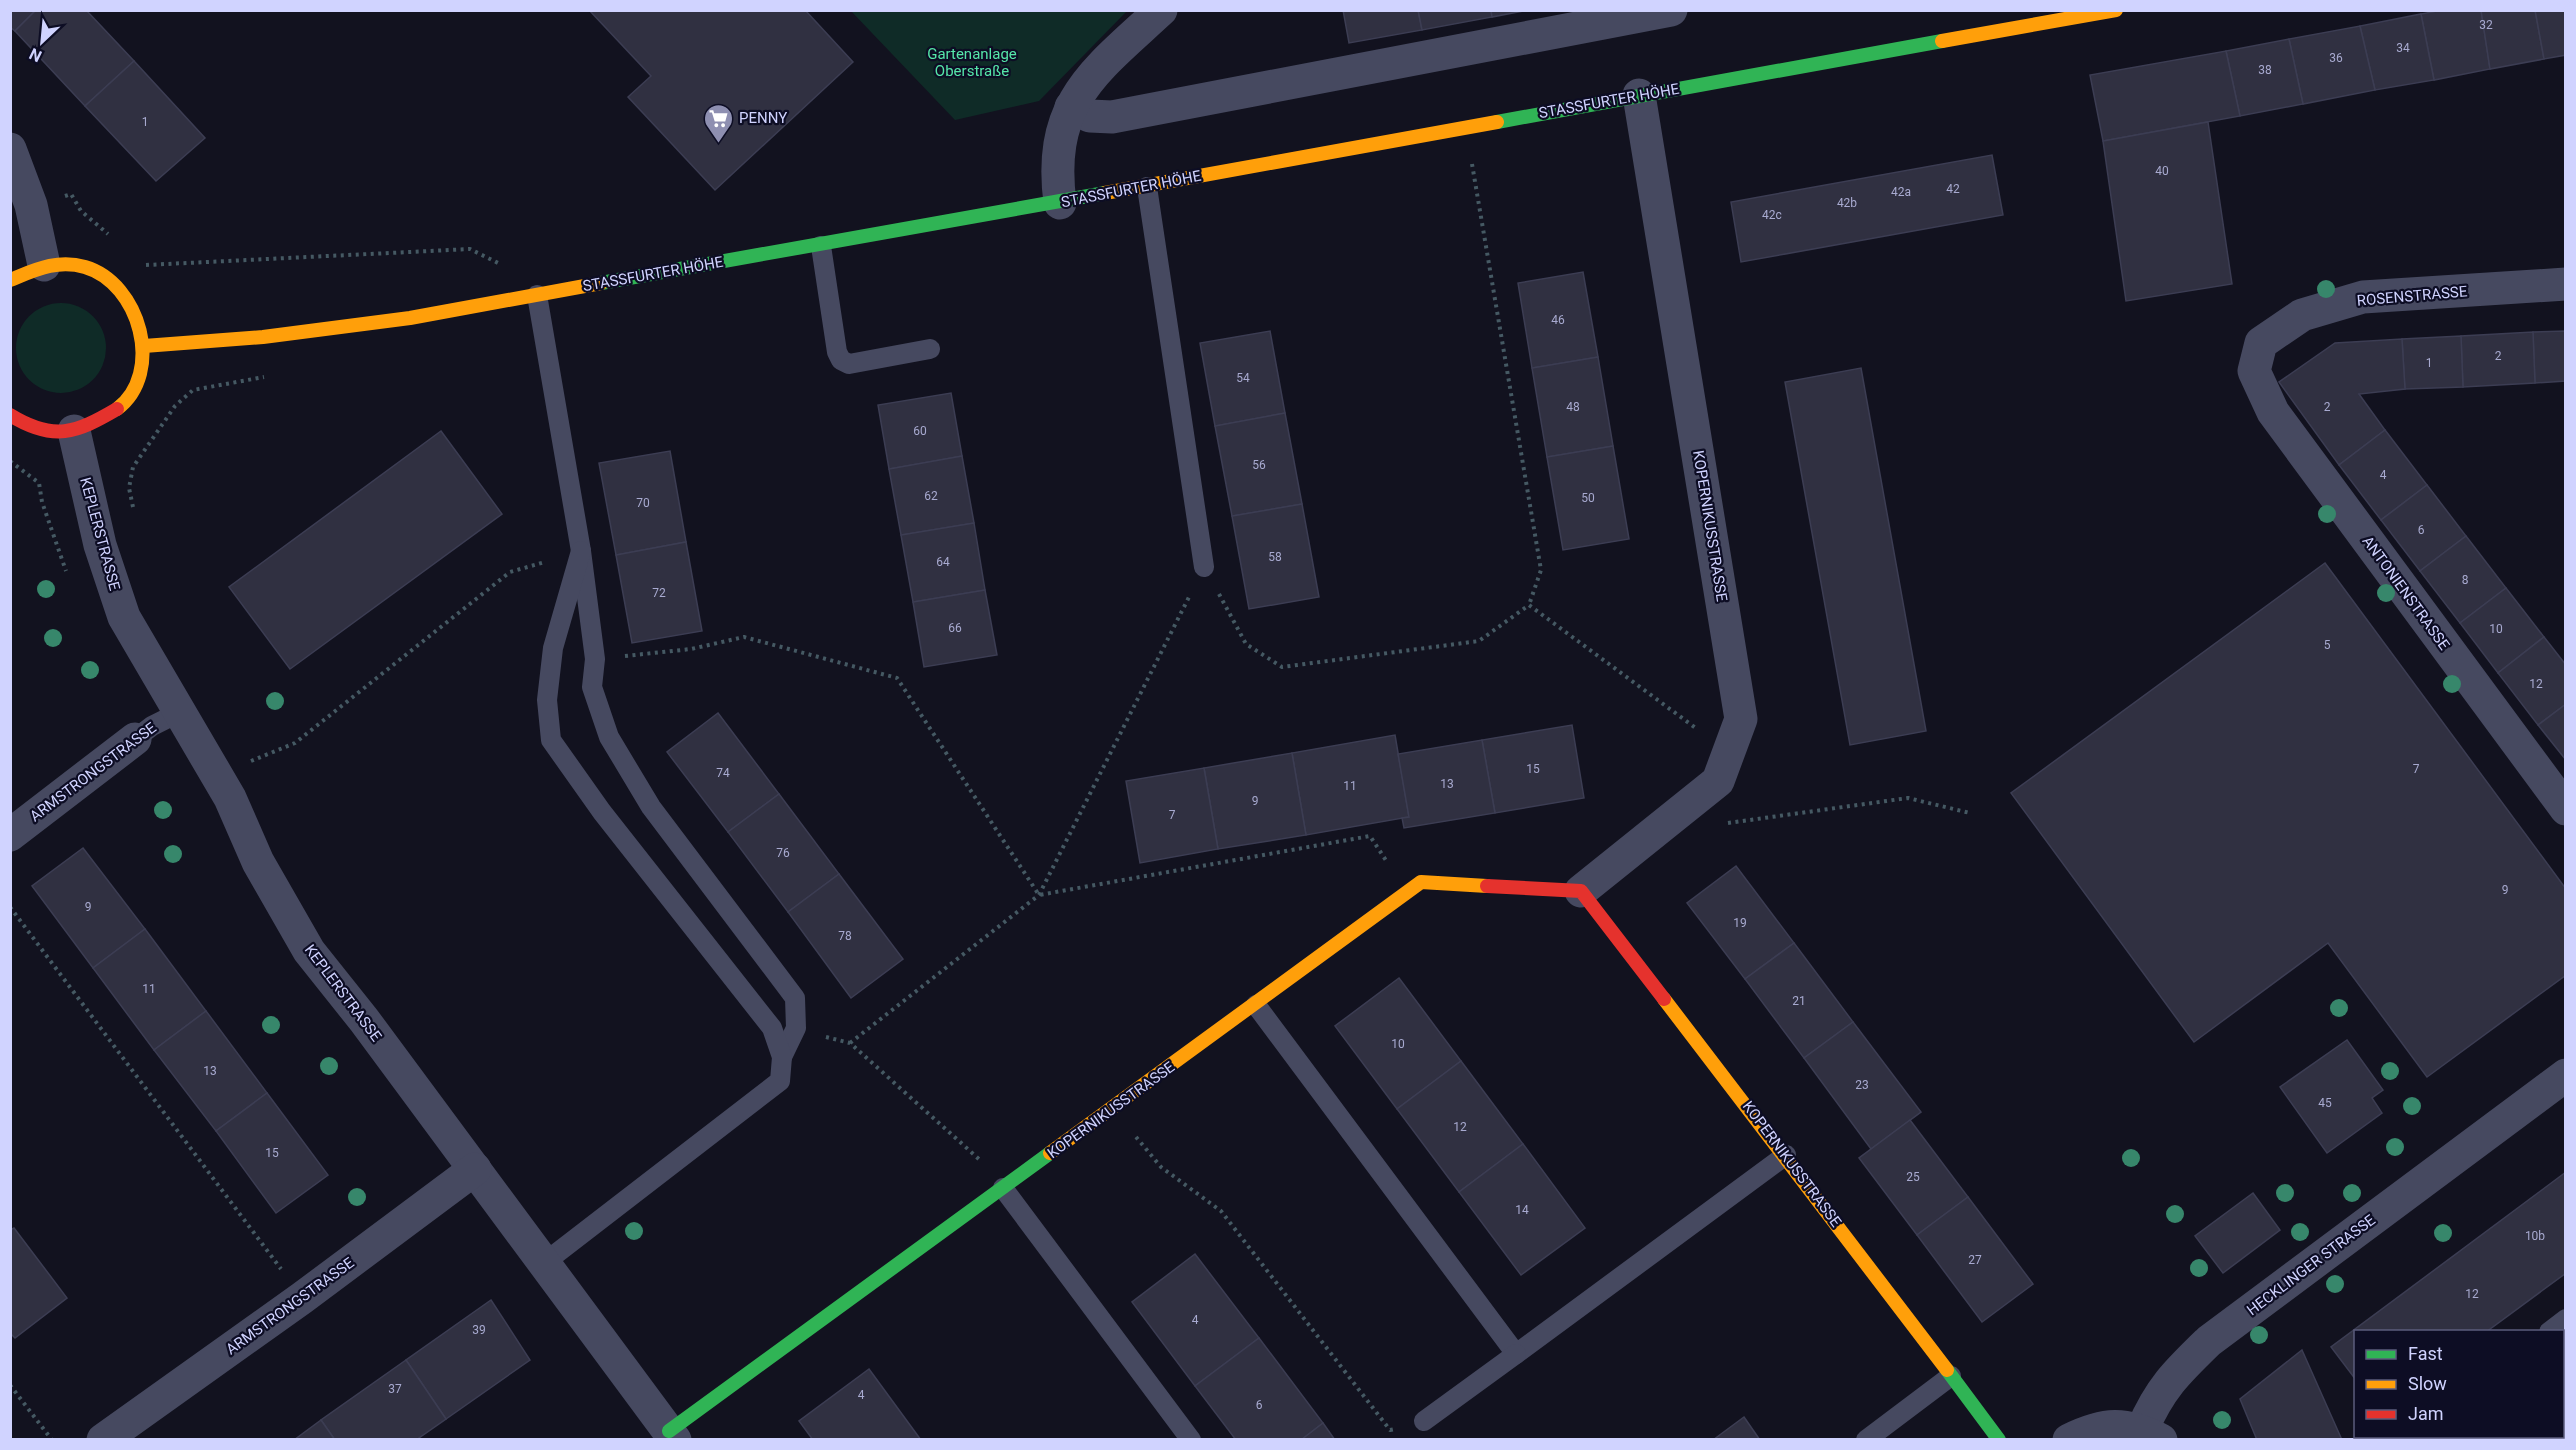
<svg xmlns="http://www.w3.org/2000/svg" width="2576" height="1450" viewBox="0 0 2576 1450" font-family="Roboto,sans-serif">
<style>
.green{fill:#0f2b27}
.building{fill:#303041;stroke:#3c3d53;stroke-width:1.5}
.lines{fill:none;stroke-linecap:round;stroke-linejoin:round}
.path{stroke:#455963;stroke-width:4;stroke-dasharray:3 4.5;stroke-linecap:butt}
.lane{stroke:#464960;stroke-width:20}
.street{stroke:#464960;stroke-width:33}
.fast{stroke:#30b455;stroke-width:14}
.slow{stroke:#ff9f0a;stroke-width:14}
.jam{stroke:#e5322d;stroke-width:14}
.tree{fill:#37876b}
.labels{text-anchor:middle;stroke-width:4.5;stroke-linejoin:round;paint-order:stroke}
.number-label{font-size:12px;fill:#a8aad0}
.park-label{font-size:15px;fill:#55e6a9;stroke:#0d0d24}
.street-label{font-size:15px;fill:#d0d3ff;stroke:#0d0d24}
.poi-label{font-size:15px;fill:#d0d3ff;stroke:#0d0d24;text-anchor:start}
</style>
<rect width="100%" height="100%" fill="#12121f"/>
<g class="green">
<path d="M851,11H1127L1039,101L955,120Z"/>
<circle cx="61" cy="348" r="45"/>
</g>
<g class="building">
<path d="M10,10H36L15,31L10,27Z"/>
<path d="M36,10H86L134,61L85,106L15,31Z"/>
<path d="M589,10H805L853,62L715,190L628,97L651,76Z"/>
<path d="M1343,10H1418L1422,30L1349,43Z"/>
<path d="M1418,10H1491L1492,17L1422,30Z"/>
<path d="M1491,10H1529L1492,17Z"/>
<path d="M2442,10H2481L2490,69L2434,80L2421,14Z"/>
<path d="M2481,10H2535L2544,59L2490,69Z"/>
<path d="M2535,10H2566V55L2544,59Z"/>
<path d="M2421,14L2434,80L2375,90L2360,26Z"/>
<path d="M2360,26L2375,90L2303,104L2289,39Z"/>
<path d="M2289,39L2303,104L2240,116L2226,51Z"/>
<path d="M2226,51L2240,116L2103,141L2090,75Z"/>
<path d="M134,61L205,138L156,181L85,106Z"/>
<path d="M2208,122L2232,284L2126,301L2103,141Z"/>
<path d="M1992,155L2003,215L1741,262L1731,202Z"/>
<path d="M1583,272L1598,357L1532,368L1518,283Z"/>
<path d="M1270,331L1285,413L1215,426L1200,343Z"/>
<path d="M2566,331V381L2535,383L2533,332Z"/>
<path d="M2533,332L2535,383L2463,387L2461,336Z"/>
<path d="M2461,336L2463,387L2405,389L2402,339Z"/>
<path d="M2402,339L2405,389L2359,394L2385,430L2339,465L2279,382L2335,343Z"/>
<path d="M1598,357L1613,446L1547,457L1532,368Z"/>
<path d="M1861,368L1926,731L1850,745L1785,382Z"/>
<path d="M951,393L962,456L889,469L878,405Z"/>
<path d="M1285,413L1302,504L1232,516L1215,426Z"/>
<path d="M2385,430L2427,485L2381,520L2339,465Z"/>
<path d="M441,431L502,514L290,669L229,587Z"/>
<path d="M1613,446L1629,539L1563,550L1547,457Z"/>
<path d="M670,451L686,542L616,555L599,463Z"/>
<path d="M962,456L974,523L901,535L889,469Z"/>
<path d="M2427,485L2466,536L2420,571L2381,520Z"/>
<path d="M1302,504L1319,597L1249,609L1232,516Z"/>
<path d="M974,523L985,590L913,602L901,535Z"/>
<path d="M2466,536L2506,588L2460,623L2420,571Z"/>
<path d="M686,542L702,631L632,643L616,555Z"/>
<path d="M2325,563L2566,889V975L2427,1077L2328,943L2194,1042L2011,793Z"/>
<path d="M2506,588L2544,637L2498,673L2460,623Z"/>
<path d="M985,590L997,655L924,667L913,602Z"/>
<path d="M2544,637L2566,665V704L2538,725L2498,673Z"/>
<path d="M2566,704V760L2538,725Z"/>
<path d="M718,713L779,794L728,832L667,752Z"/>
<path d="M1572,725L1584,798L1495,813L1482,740Z"/>
<path d="M1395,735L1409,817L1306,835L1292,753Z"/>
<path d="M1482,740L1495,813L1404,828L1402,818L1409,817L1398,754Z"/>
<path d="M1292,753L1306,835L1218,849L1204,768Z"/>
<path d="M1204,768L1218,849L1140,863L1126,781Z"/>
<path d="M779,794L839,874L788,912L728,832Z"/>
<path d="M83,848L145,929L93,968L32,886Z"/>
<path d="M1736,866L1794,943L1745,979L1687,903Z"/>
<path d="M839,874L903,959L851,998L788,912Z"/>
<path d="M145,929L206,1011L154,1050L93,968Z"/>
<path d="M1794,943L1853,1022L1804,1058L1745,979Z"/>
<path d="M1399,978L1461,1061L1397,1109L1335,1026Z"/>
<path d="M206,1011L267,1093L216,1131L154,1050Z"/>
<path d="M1853,1022L1921,1112L1871,1149L1804,1058Z"/>
<path d="M2347,1040L2383,1090L2372,1098L2382,1113L2327,1153L2280,1087Z"/>
<path d="M1461,1061L1523,1144L1459,1192L1397,1109Z"/>
<path d="M267,1093L328,1175L276,1213L216,1131Z"/>
<path d="M1910,1120L1968,1197L1917,1235L1859,1158Z"/>
<path d="M1523,1144L1585,1228L1521,1275L1459,1192Z"/>
<path d="M2566,1172V1273L2486,1332H2356V1380L2331,1347Z"/>
<path d="M2253,1193L2280,1230L2223,1273L2195,1236Z"/>
<path d="M1968,1197L2033,1284L1982,1322L1917,1235Z"/>
<path d="M14,1228L67,1298L15,1338L10,1333V1230Z"/>
<path d="M1195,1254L1259,1338L1195,1386L1132,1302Z"/>
<path d="M491,1300L530,1360L446,1419L406,1360Z"/>
<path d="M1259,1338L1323,1423L1301,1440H1236L1195,1386Z"/>
<path d="M2302,1350L2342,1440H2257L2240,1399Z"/>
<path d="M406,1360L446,1419L416,1440H335L321,1420Z"/>
<path d="M869,1369L921,1440H813L799,1421Z"/>
<path d="M1744,1417L1760,1440H1713Z"/>
<path d="M321,1420L335,1440H294Z"/>
<path d="M1323,1423L1335,1440H1301Z"/>
</g>
<g class="lines">
<g class="path">
<path d="M1472,164L1541,570L1529,605"/>
<path d="M65,196L71,194L81,211L108,234"/>
<path d="M146,265L470,249L498,263"/>
<path d="M10,461L39,483L42,502L66,571"/>
<path d="M133,507L129,488L133,467L175,406L193,390L264,377"/>
<path d="M1219,594L1246,644L1282,667L1479,641L1529,605L1697,729"/>
<path d="M625,656L691,649L744,637L897,678L1039,895L1370,836L1387,862"/>
<path d="M251,761L295,743L510,572L545,562"/>
<path d="M1728,823L1908,798L1970,813"/>
<path d="M10,907L281,1269"/>
<path d="M826,1037L850,1043L980,1160"/>
<path d="M850,1043L1039,895L1190,595"/>
<path d="M1136,1137L1161,1167L1221,1211L1390,1430L1395,1429"/>
<path d="M10,1385L52,1440"/>
</g>
<g class="lane">
<path d="M1147,187L1204,567"/>
<path d="M821,246L837,352L841,360L849,364L930,349"/>
<path d="M537,295L581,551L595,659L592,687L609,737L651,807L795,998L796,1028L782,1057"/>
<path d="M135,739L152,726L178,713"/>
<path d="M1256,1005L1516,1354L1786,1155"/>
<path d="M1003,1188L1191,1440"/>
<path d="M544,1263L780,1081L782,1057L772,1028L602,812L551,740L547,700L553,648L581,551"/>
<path d="M2549,1332L2566,1319"/>
<path d="M1424,1421L1516,1354"/>
<path d="M1866,1440L1951,1376"/>
<path d="M2410,1440L2413,1436"/>
</g>
<g class="street">
<path d="M1071,107L1090,116L1112,117L1671,10"/>
<path d="M10,149L31,205L44,265"/>
<path d="M1060,203C1047,102 1094,72 1161,10"/>
<path d="M2566,284L2363,297L2302,315L2261,343L2254,371L2273,412L2566,809"/>
<path d="M74,431L100,545L124,617L230,798L258,862L309,951L364,1020L675,1440"/>
<path d="M10,835L135,739"/>
<path d="M1581,891L1718,781L1741,719L1639,95"/>
<path d="M2142,1430C2160,1388 2177,1372 2209,1341L2566,1075"/>
<path d="M103,1440L302,1298L475,1169"/>
<path d="M2069,1440C2104,1423 2125,1421 2161,1440"/>
</g>
<g class="fast">
<path d="M1497,122L1942,41"/>
<path d="M601,283L1105,193"/>
<path d="M1947,1370L1999,1440"/>
<path d="M669,1431L1050,1153"/>
</g>
<g class="slow">
<path d="M1942,41L2116,10"/>
<path d="M1105,193L1497,122"/>
<path d="M10,280C35,270 57,259 85,267C140,283 165,373 117,409"/>
<path d="M144,346L263,337L410,318L601,283"/>
<path d="M1664,999L1947,1370"/>
<path d="M1050,1153L1421,882L1487,886"/>
</g>
<g class="jam">
<path d="M10,415C54,442 76,433 117,409"/>
<path d="M1487,886L1581,891L1664,999"/>
</g>
</g>
<g class="tree">
<circle cx="2326" cy="289" r="9"/>
<circle cx="2327" cy="514" r="9"/>
<circle cx="46" cy="589" r="9"/>
<circle cx="2386" cy="593" r="9"/>
<circle cx="53" cy="638" r="9"/>
<circle cx="90" cy="670" r="9"/>
<circle cx="2452" cy="684" r="9"/>
<circle cx="275" cy="701" r="9"/>
<circle cx="163" cy="810" r="9"/>
<circle cx="173" cy="854" r="9"/>
<circle cx="2339" cy="1008" r="9"/>
<circle cx="271" cy="1025" r="9"/>
<circle cx="329" cy="1066" r="9"/>
<circle cx="2390" cy="1071" r="9"/>
<circle cx="2412" cy="1106" r="9"/>
<circle cx="2395" cy="1147" r="9"/>
<circle cx="2131" cy="1158" r="9"/>
<circle cx="2285" cy="1193" r="9"/>
<circle cx="2352" cy="1193" r="9"/>
<circle cx="357" cy="1197" r="9"/>
<circle cx="2175" cy="1214" r="9"/>
<circle cx="634" cy="1231" r="9"/>
<circle cx="2300" cy="1232" r="9"/>
<circle cx="2443" cy="1233" r="9"/>
<circle cx="2199" cy="1268" r="9"/>
<circle cx="2335" cy="1284" r="9"/>
<circle cx="2259" cy="1335" r="9"/>
<circle cx="2222" cy="1420" r="9"/>
</g>
<defs>
<symbol id="supermarket-pin" viewBox="-11 -11 22 30"><path d="M0 17L-7.5 6A9.5 9.5 0 1 1 7.5 6Z" fill="#8e8fb1" stroke="#0d0d24"/><path d="M-6-5.5h2.5l.6 2H6L4.5 2H-2.5L-4.4-4H-6ZM-1.5 3.2a1.3 1.3 0 1 0 .1 0ZM3 3.2a1.3 1.3 0 1 0 .1 0Z" fill="#fff"/></symbol>
</defs>
<g fill-rule="evenodd">
<use href="#supermarket-pin" x="702" y="102" width="33" height="45"/>
</g>
<g class="labels">
<g class="number-label">
<text x="2486" y="29">32</text>
<text x="2403" y="52">34</text>
<text x="2336" y="62">36</text>
<text x="2265" y="74">38</text>
<text x="145" y="126">1</text>
<text x="2162" y="175">40</text>
<text x="1953" y="193">42</text>
<text x="1901" y="196">42a</text>
<text x="1847" y="207">42b</text>
<text x="1772" y="219">42c</text>
<text x="1558" y="324">46</text>
<text x="2498" y="360">2</text>
<text x="2429" y="367">1</text>
<text x="1243" y="382">54</text>
<text x="1573" y="411">48</text>
<text x="2327" y="411">2</text>
<text x="920" y="435">60</text>
<text x="1259" y="469">56</text>
<text x="2383" y="479">4</text>
<text x="931" y="500">62</text>
<text x="1588" y="502">50</text>
<text x="643" y="507">70</text>
<text x="2421" y="534">6</text>
<text x="1275" y="561">58</text>
<text x="943" y="566">64</text>
<text x="2465" y="584">8</text>
<text x="659" y="597">72</text>
<text x="955" y="632">66</text>
<text x="2496" y="633">10</text>
<text x="2327" y="649">5</text>
<text x="2536" y="688">12</text>
<text x="1533" y="773">15</text>
<text x="2416" y="773">7</text>
<text x="723" y="777">74</text>
<text x="1447" y="788">13</text>
<text x="1350" y="790">11</text>
<text x="1255" y="805">9</text>
<text x="1172" y="819">7</text>
<text x="783" y="857">76</text>
<text x="2505" y="894">9</text>
<text x="88" y="911">9</text>
<text x="1740" y="927">19</text>
<text x="845" y="940">78</text>
<text x="149" y="993">11</text>
<text x="1799" y="1005">21</text>
<text x="1398" y="1048">10</text>
<text x="210" y="1075">13</text>
<text x="1862" y="1089">23</text>
<text x="2325" y="1107">45</text>
<text x="1460" y="1131">12</text>
<text x="272" y="1157">15</text>
<text x="1913" y="1181">25</text>
<text x="1522" y="1214">14</text>
<text x="2535" y="1240">10b</text>
<text x="1975" y="1264">27</text>
<text x="2472" y="1298">12</text>
<text x="1195" y="1324">4</text>
<text x="479" y="1334">39</text>
<text x="395" y="1393">37</text>
<text x="861" y="1399">4</text>
<text x="1259" y="1409">6</text>
</g>
<g class="park-label">
<text x="972" y="59">Gartenanlage<tspan x="972" dy="17">Oberstraße</tspan></text>
</g>
<g class="street-label">
<text transform="translate(1609 101) rotate(-10)" y="5">STASSFURTER HÖHE</text>
<text transform="translate(1131 189) rotate(-11)" y="5">STASSFURTER HÖHE</text>
<text transform="translate(653 274) rotate(-10)" y="5">STASSFURTER HÖHE</text>
<text transform="translate(2412 296) rotate(-5)" y="5">ROSENSTRASSE</text>
<text transform="translate(1710 526) rotate(81)" y="5">KOPERNIKUSSTRASSE</text>
<text transform="translate(100 534) rotate(75)" y="5">KEPLERSTRASSE</text>
<text transform="translate(2406 593) rotate(54)" y="5">ANTONIENSTRASSE</text>
<text transform="translate(93 772) rotate(-37)" y="5">ARMSTRONGSTRASSE</text>
<text transform="translate(343 993) rotate(53)" y="5">KEPLERSTRASSE</text>
<text transform="translate(1111 1110) rotate(-36)" y="5">KOPERNIKUSSTRASSE</text>
<text transform="translate(1792 1164) rotate(53)" y="5">KOPERNIKUSSTRASSE</text>
<text transform="translate(2311 1265) rotate(-37)" y="5">HECKLINGER STRASSE</text>
<text transform="translate(290 1306) rotate(-36)" y="5">ARMSTRONGSTRASSE</text>
</g>
<g class="poi-label">
<text x="739" y="123">PENNY</text>
</g>
</g>
<rect width="2576" height="1450" fill="none" stroke="#d0d3ff" stroke-width="24"/>
<rect x="2354" y="1330" width="210" height="108" fill="#0d0d24" stroke="#5b5c7c" stroke-width="1.5"/>
<rect x="2366" y="1350" width="30" height="9" fill="#30b455" stroke="#5b5c7c" stroke-width="1.5"/>
<text x="2408" y="1360" font-size="18" fill="#d0d3ff">Fast</text>
<rect x="2366" y="1380" width="30" height="9" fill="#ff9f0a" stroke="#5b5c7c" stroke-width="1.5"/>
<text x="2408" y="1390" font-size="18" fill="#d0d3ff">Slow</text>
<rect x="2366" y="1410" width="30" height="9" fill="#e5322d" stroke="#5b5c7c" stroke-width="1.5"/>
<text x="2408" y="1420" font-size="18" fill="#d0d3ff">Jam</text>
<g transform="translate(42 42) rotate(206)" stroke="#0d0d24" stroke-width="4.5" paint-order="stroke">
<path d="M0-4.5L10 22L0 15L-10 22Z" fill="#d0d3ff"/>
<text y="-9" font-size="16" font-weight="bold" text-anchor="middle" fill="#d0d3ff">N</text>
</g>
</svg>
